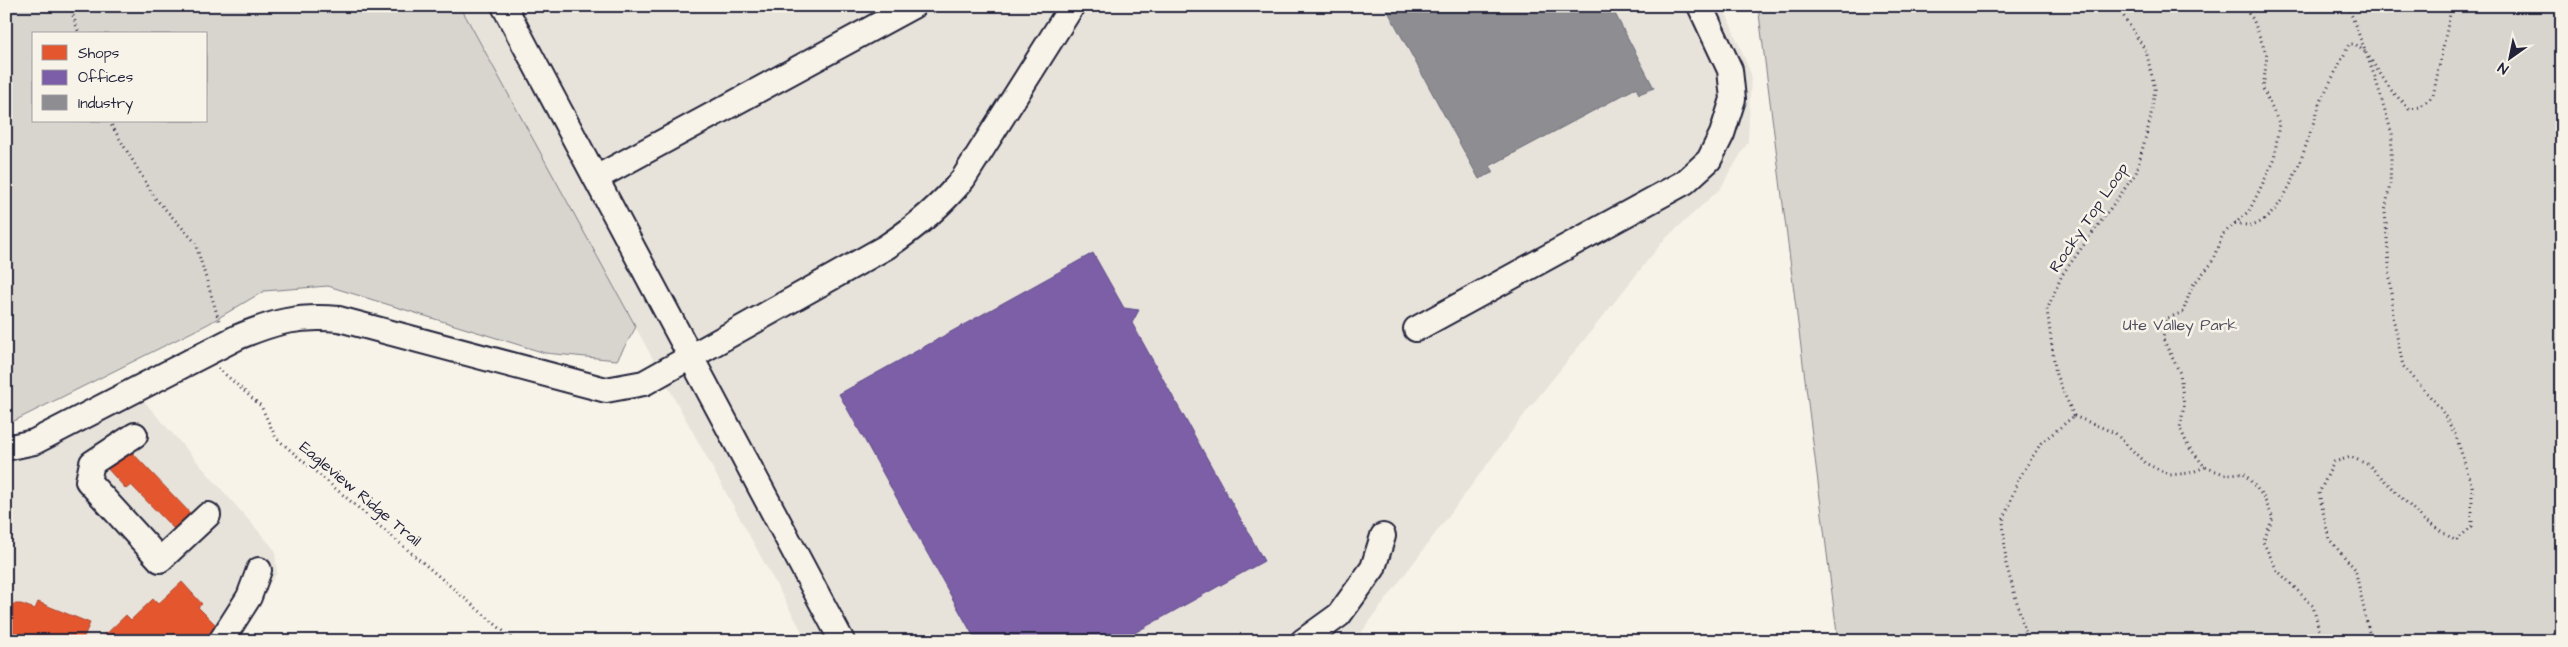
<svg xmlns="http://www.w3.org/2000/svg" width="2568" height="647" viewBox="0 0 2568 647" font-family="'Architects Daughter',sans-serif">
<style>
.built{fill:#e7e3db}
.green{fill:#d8d5cf;stroke:#7d7c85;fill-rule:evenodd}
.shops{fill:#e4572e;stroke:#aa4732}
.offices{fill:#7b5ea7;stroke:#604c87}
.industry{fill:#8d8d92;stroke:#6d6d78}
.lines{fill:none;stroke-linecap:round;stroke-linejoin:round}
.minor-casing{stroke:#22223b;stroke-width:28}
.path{stroke:#22223b;stroke-width:3;stroke-dasharray:1 4;stroke-linecap:butt}
.minor{stroke:#f7f3e8;stroke-width:24}
.labels{text-anchor:middle;stroke-width:5;stroke-linejoin:round;paint-order:stroke}
.street-label{font-size:16px;fill:#22223b;stroke:#f7f3e8}
.park-label{font-size:16px;fill:#504f60;stroke:#f7f3e8}
</style>
<rect width="100%" height="100%" fill="#f7f3e8"/>
<filter id="ink" filterUnits="userSpaceOnUse"><feTurbulence type="fractalNoise" baseFrequency=".02" numOctaves="2"/><feDisplacementMap in="SourceGraphic" scale="10" xChannelSelector="R" yChannelSelector="G"/><feConvolveMatrix kernelMatrix="1 2 1 2 8 2 1 2 1" color-interpolation-filters="sRGB"/></filter>
<g filter="url(#ink)">
<g class="built">
<path d="M460,6H1723L1751,74L1748,142L1720,189L1664,240L1524,415L1355,641H807Z"/>
<path d="M142,399L275,550L277,573L230,641H6V460L25,457L56,445Z"/>
</g>
<g class="green">
<path d="M6,6H460L636,327L617,360L545,353L328,286L264,291L208,324L6,425ZM34,34H206V121H34Z"/>
<path d="M1758,6H2562V641H1838Z"/>
</g>
<g class="shops">
<path d="M126,446L192,515L176,531L131,485L126,489L105,466Z"/>
<path d="M182,582L202,604L198,607L217,626L201,641H99L126,615L131,620L153,599L158,604Z"/>
<path d="M38,602L90,623L82,641H6V604H21L35,609Z"/>
</g>
<path class="offices" d="M1093,253L1124,308L1139,310L1132,323L1264,561L1120,641H976L839,394Z"/>
<path class="industry" d="M1385,6H1611L1654,88L1639,94L1636,88L1490,166L1494,172L1479,179Z"/>
<g class="lines">
<defs>
<g id="minor">
<path d="M504,6L842,641"/>
<path d="M596,178L913,6"/>
<path d="M1416,329L1685,182L1709,160L1722,134L1733,99L1730,70L1700,6"/>
<path d="M135,435L92,463L88,481L160,560L208,515"/>
<path d="M6,448L34,442L238,337C274,322 299,315 339,319L606,390L644,383L886,247C916,227 940,207 963,179L1072,6"/>
<path d="M221,641L249,597L259,570"/>
<path d="M1303,641L1339,615L1373,568L1383,536"/>
</g>
</defs>
<use href="#minor" class="minor-casing"/>
<g class="path">
<path d="M70,6L79,34"/>
<path d="M2242,6L2253,19L2267,56L2263,89L2279,123L2274,161L2249,211L2223,234L2211,264L2192,286L2183,312L2166,319L2163,339L2180,373L2184,406L2180,428L2188,446L2205,467L2224,474L2244,473L2263,496L2273,518L2263,542L2277,570L2313,606L2322,641"/>
<path d="M2348,6L2375,77L2392,134L2390,184L2385,212L2393,317L2403,366L2441,409L2456,436L2472,486V526L2456,541L2424,520L2369,465L2351,457L2334,462L2319,493L2329,539L2355,569L2371,641"/>
<path d="M2369,57L2391,90L2409,109L2420,107L2433,96L2450,14L2454,6"/>
<path d="M109,121L155,198L195,242L220,324"/>
<path d="M2235,223C2241,224 2248,226 2254,225C2290,213 2307,138 2319,107C2327,85 2340,65 2349,44H2355L2365,52"/>
<path d="M218,368L261,406L276,438L515,641"/>
<path d="M2074,416L2056,375L2047,310L2062,275L2136,173L2150,121L2155,89L2146,51L2117,6"/>
<path d="M2074,416L2115,433L2145,463L2170,475L2190,473L2205,467"/>
<path d="M2028,641L2006,564L2003,521L2018,480L2041,443L2074,416"/>
</g>
<use href="#minor" class="minor"/>
</g>
</g>
<g class="labels">
<g class="street-label">
<text transform="translate(2088 217) rotate(-56)" y="6">Rocky Top Loop</text>
<text transform="translate(361 493) rotate(40)" y="6">Eagleview Ridge Trail</text>
</g>
<g class="park-label">
<text x="2180" y="330">Ute Valley Park</text>
</g>
</g>
<rect width="2568" height="647" fill="none" stroke="#f7f3e8" stroke-width="25"/>
<rect x="12" y="12" width="2543" height="622" fill="none" stroke="#22223b" stroke-width="2" filter="url(#ink)"/>
<rect x="32" y="32" width="175" height="90" fill="#f7f3e8" stroke="#a29fa3"/>
<rect x="42" y="45" width="25" height="15" fill="#e4572e" stroke="#a29fa3"/>
<text x="78" y="58" font-size="15" fill="#22223b">Shops</text>
<rect x="42" y="70" width="25" height="15" fill="#7b5ea7" stroke="#a29fa3"/>
<text x="78" y="82" font-size="15" fill="#22223b">Offices</text>
<rect x="42" y="95" width="25" height="15" fill="#8d8d92" stroke="#a29fa3"/>
<text x="78" y="108" font-size="15" fill="#22223b">Industry</text>
<g transform="translate(2510 58) rotate(213)" stroke="#f7f3e8" stroke-width="4" paint-order="stroke">
<path d="M0-4L9 19L0 12L-9 19Z" fill="#22223b"/>
<text y="-8" font-size="14" font-weight="bold" text-anchor="middle" fill="#22223b">N</text>
</g>
</svg>
